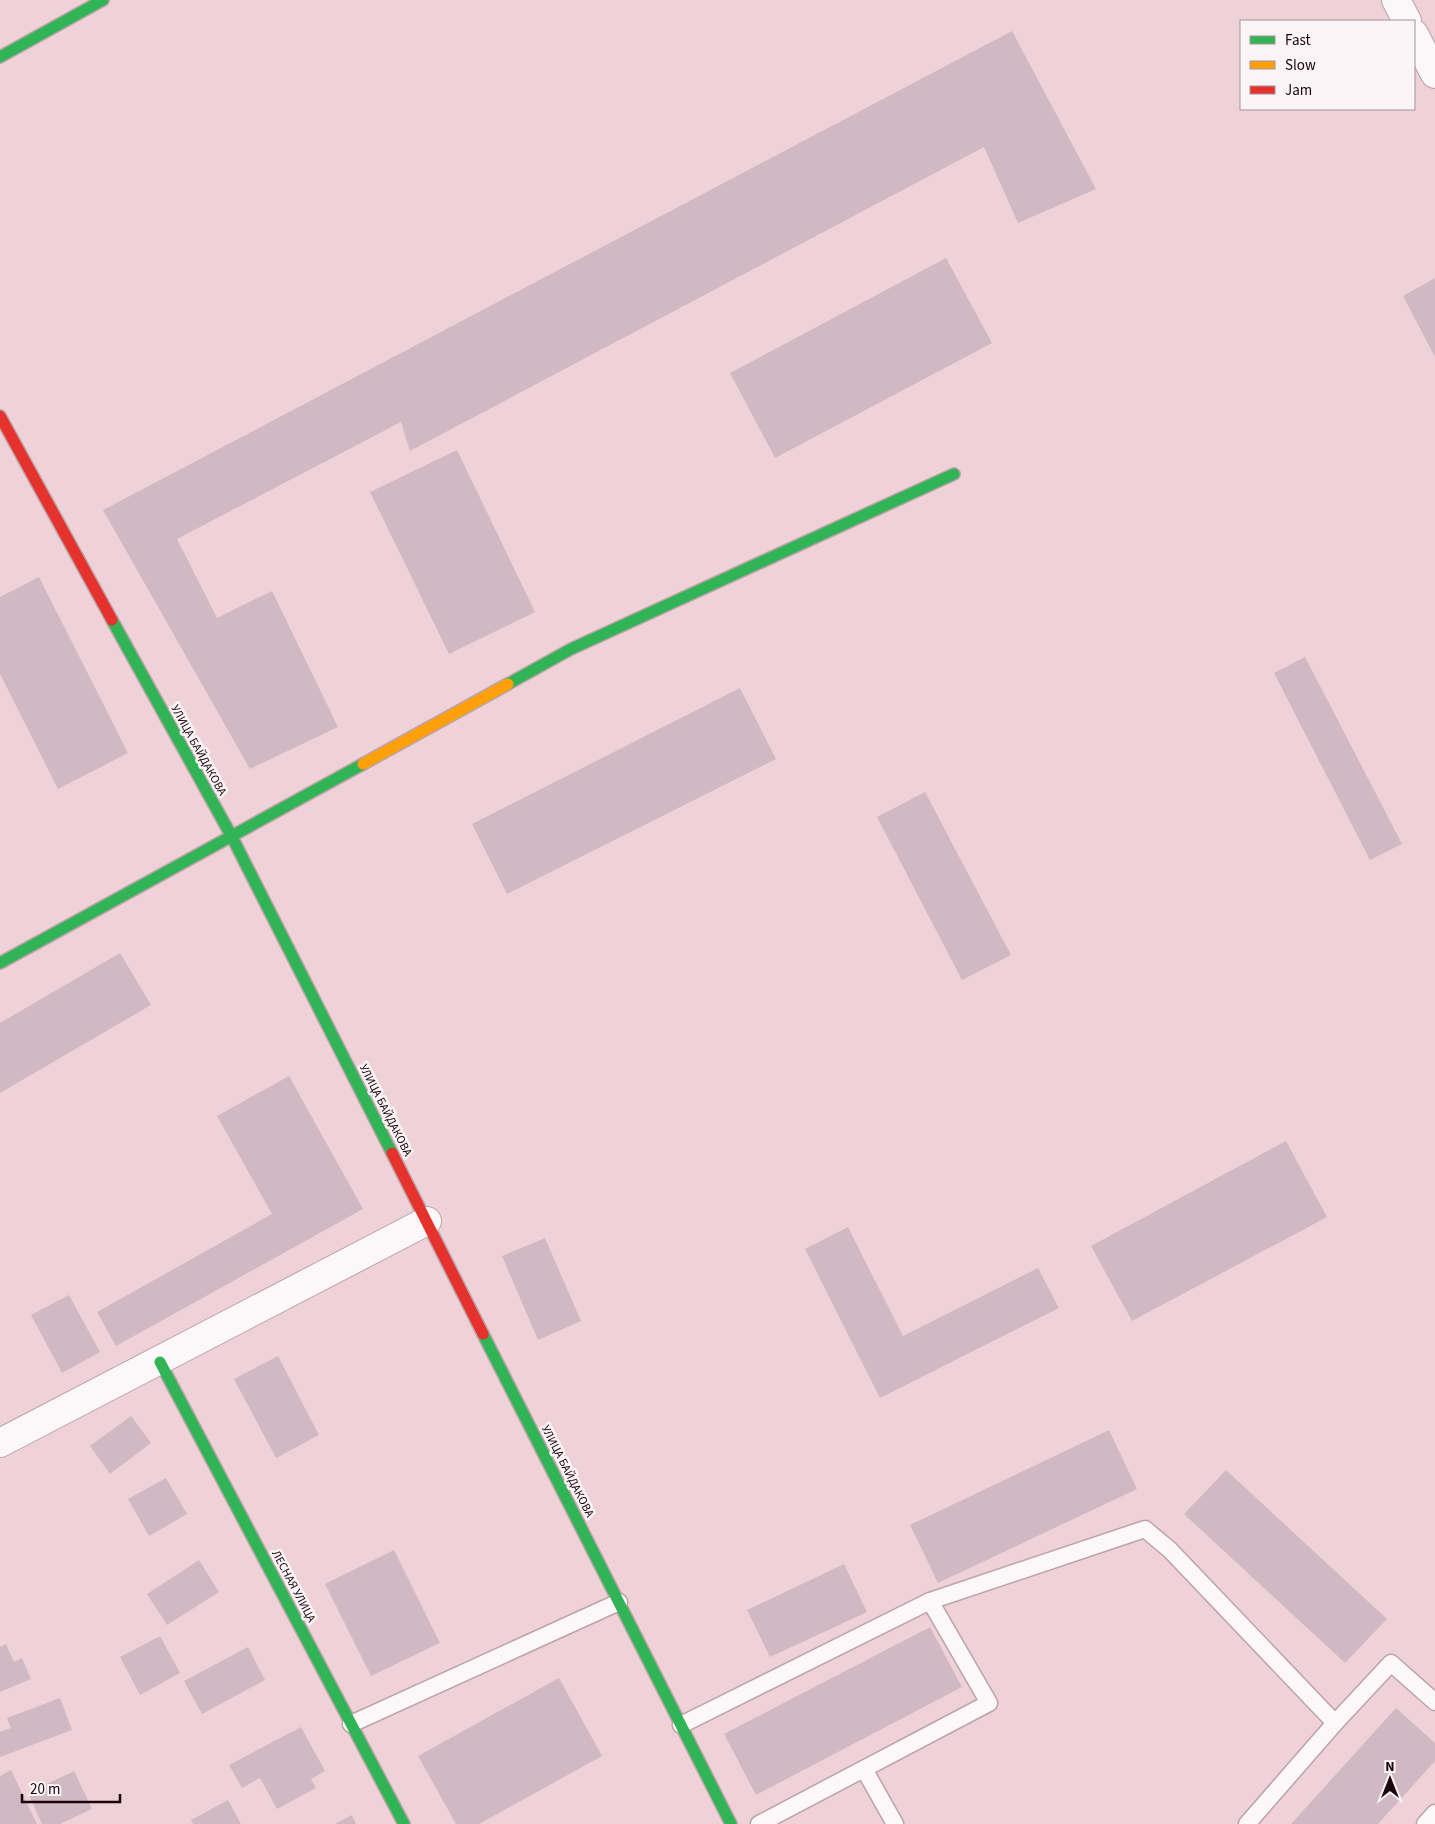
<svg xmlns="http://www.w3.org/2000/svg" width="1435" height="1824" viewBox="0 0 1435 1824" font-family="'Source Sans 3',sans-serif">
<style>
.building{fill:#d1b9c3}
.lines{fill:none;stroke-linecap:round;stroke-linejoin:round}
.lane-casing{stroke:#bba3a9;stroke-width:19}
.street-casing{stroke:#bba3a9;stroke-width:30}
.fast-casing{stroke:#bba3a9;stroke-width:14}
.slow-casing{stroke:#bba3a9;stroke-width:14}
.jam-casing{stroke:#bba3a9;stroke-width:14}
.lane{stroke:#fcf8f9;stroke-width:16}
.street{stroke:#fcf8f9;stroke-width:28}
.fast{stroke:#30b455;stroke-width:11}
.slow{stroke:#ff9f0a;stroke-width:11}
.jam{stroke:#e5322d;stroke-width:11}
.labels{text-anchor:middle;stroke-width:5;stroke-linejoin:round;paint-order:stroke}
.street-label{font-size:12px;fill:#19050b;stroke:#fbf4f6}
</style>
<rect width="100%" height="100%" fill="#eed2d8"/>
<g class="building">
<path d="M1012,31L1096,189L1018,223L984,147L410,451L401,422L177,539L217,618L272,591L338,727L250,769L103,510Z"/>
<path d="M946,258L992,343L775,458L730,373Z"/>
<path d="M1435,278V357L1403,296Z"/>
<path d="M457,450L535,612L449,654L370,492Z"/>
<path d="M39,577L128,753L58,789L0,674V597Z"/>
<path d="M1305,657L1402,844L1370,860L1274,673Z"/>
<path d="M740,688L776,759L507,894L472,824Z"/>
<path d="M925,792L1011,955L962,980L877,817Z"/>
<path d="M120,953L151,1005L0,1093V1023Z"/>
<path d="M289,1076L363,1209L116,1346L97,1312L272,1214L217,1116Z"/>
<path d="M1286,1141L1327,1217L1132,1321L1091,1246Z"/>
<path d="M848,1227L903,1336L1038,1268L1059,1308L880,1398L805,1249Z"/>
<path d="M545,1238L581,1321L538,1340L502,1256Z"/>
<path d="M69,1295L100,1352L62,1373L31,1315Z"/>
<path d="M278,1356L319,1435L276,1458L234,1379Z"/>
<path d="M131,1416L151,1443L110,1474L90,1446Z"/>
<path d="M1109,1430L1137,1489L938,1583L910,1525Z"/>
<path d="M1226,1470L1387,1619L1345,1663L1184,1514Z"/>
<path d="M166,1478L187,1514L149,1536L128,1499Z"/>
<path d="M394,1550L440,1643L371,1676L325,1584Z"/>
<path d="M199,1560L219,1592L167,1625L147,1594Z"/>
<path d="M844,1564L867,1612L770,1657L747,1610Z"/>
<path d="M930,1627L962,1687L756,1795L724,1734Z"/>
<path d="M160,1636L180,1673L140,1695L120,1657Z"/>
<path d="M6,1644L14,1662L22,1658L31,1679L0,1692V1647Z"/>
<path d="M248,1647L265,1680L202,1714L184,1681Z"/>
<path d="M559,1678L602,1756L479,1824H456L418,1756Z"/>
<path d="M60,1698L72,1730L0,1757V1732L11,1728L7,1718Z"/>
<path d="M1396,1708L1435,1743V1761L1378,1824H1291Z"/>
<path d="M301,1727L325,1771L311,1779L316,1788L277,1809L260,1778L242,1788L229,1765Z"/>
<path d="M11,1770L37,1824H0V1776Z"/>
<path d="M74,1771L92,1809L60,1824H42L28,1793Z"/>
<path d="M228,1800L241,1824H193L191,1820Z"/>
<path d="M352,1815L356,1824H335Z"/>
</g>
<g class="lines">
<defs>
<g id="lane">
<path d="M930,1601L1145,1529L1170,1550L1335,1723L1247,1824"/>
<path d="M1335,1723L1391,1663L1435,1702"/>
<path d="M351,1724L619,1602"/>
<path d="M681,1725L930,1601L989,1703L759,1824"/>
<path d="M864,1769L895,1824"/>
<path d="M1425,1824L1435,1813"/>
</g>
<g id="street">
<path d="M1396,0L1407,21"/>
<path d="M1414,34L1435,74"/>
<path d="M0,1443L427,1221"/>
</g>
<g id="fast">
<path d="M0,57L103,0"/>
<path d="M112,620L232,837L392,1153"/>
<path d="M508,684L571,649L954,474"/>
<path d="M0,963L363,764"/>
<path d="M483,1334L731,1824"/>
<path d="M160,1362L404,1824"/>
</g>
<path id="slow" d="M363,764L508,684"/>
<g id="jam">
<path d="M0,416L112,620"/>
<path d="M392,1153L483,1334"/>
</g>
</defs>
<use href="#lane" class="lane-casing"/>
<use href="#street" class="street-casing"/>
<use href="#fast" class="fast-casing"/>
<use href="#slow" class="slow-casing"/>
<use href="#jam" class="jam-casing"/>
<use href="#lane" class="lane"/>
<use href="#street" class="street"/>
<use href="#fast" class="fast"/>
<use href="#slow" class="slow"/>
<use href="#jam" class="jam"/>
</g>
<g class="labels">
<g class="street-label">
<text transform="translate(199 750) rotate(61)" y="4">УЛИЦА БАЙДАКОВА</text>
<text transform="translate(386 1110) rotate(63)" y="4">УЛИЦА БАЙДАКОВА</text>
<text transform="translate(568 1471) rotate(63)" y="4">УЛИЦА БАЙДАКОВА</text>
<text transform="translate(294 1586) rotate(62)" y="4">ЛЕСНАЯ УЛИЦА</text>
</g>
</g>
<rect x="1240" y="20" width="175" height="90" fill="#fbf4f6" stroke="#a19498"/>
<rect x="1250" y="36" width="25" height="8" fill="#30b455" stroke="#a19498"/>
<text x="1285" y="45" font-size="15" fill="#19050b">Fast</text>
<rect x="1250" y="61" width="25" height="8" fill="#ff9f0a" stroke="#a19498"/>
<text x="1285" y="70" font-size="15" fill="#19050b">Slow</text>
<rect x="1250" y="86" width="25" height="8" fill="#e5322d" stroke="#a19498"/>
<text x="1285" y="95" font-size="15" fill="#19050b">Jam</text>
<g transform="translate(1390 1779)" stroke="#fbf4f6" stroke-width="4" paint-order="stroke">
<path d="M0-4L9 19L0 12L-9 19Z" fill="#19050b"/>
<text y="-8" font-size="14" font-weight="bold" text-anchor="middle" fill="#19050b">N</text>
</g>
<path d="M22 1794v8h98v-8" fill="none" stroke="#19050b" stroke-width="2.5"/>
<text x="30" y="1794" font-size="15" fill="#19050b" stroke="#fbf4f6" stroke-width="4" paint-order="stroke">20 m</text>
</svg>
